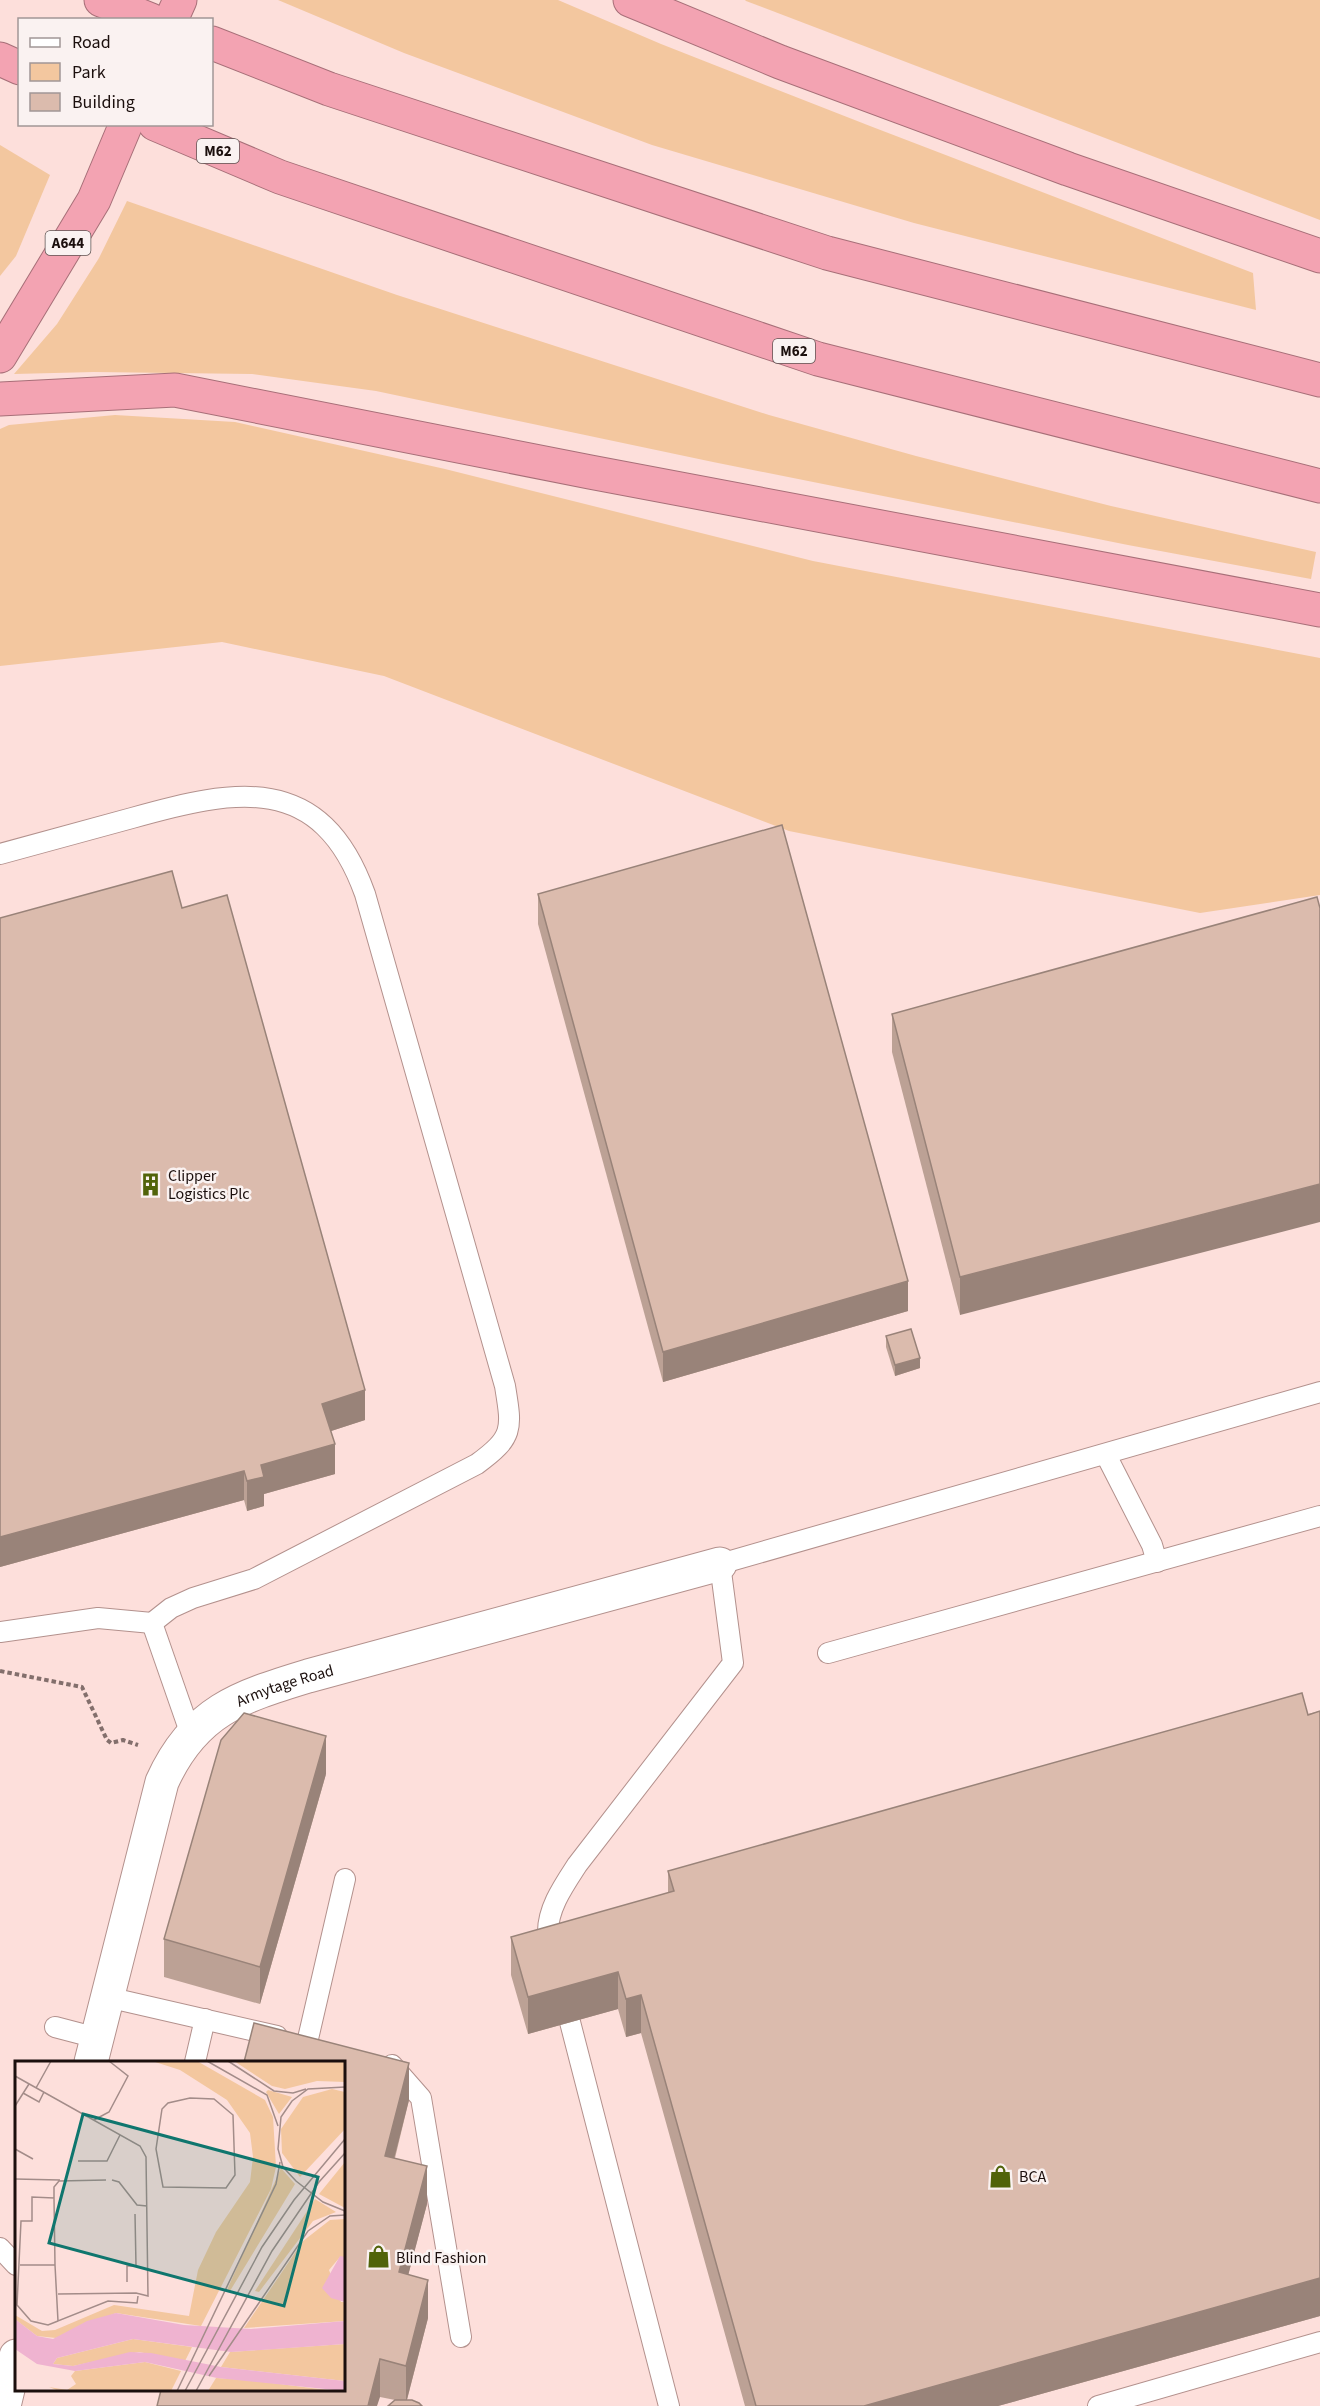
<svg xmlns="http://www.w3.org/2000/svg" width="1320" height="2406" viewBox="0 0 1320 2406" font-family="'Source Sans 3',sans-serif">
<style>
.green{fill:#f3c79f}
.lines{fill:none;stroke-linecap:round;stroke-linejoin:round}
.lane-casing{stroke:#b3918d;stroke-width:22}
.street-casing{stroke:#b3918d;stroke-width:35}
.highway-casing{stroke:#a76f78;stroke-width:35}
.path{stroke:#836f6c;stroke-width:4;stroke-dasharray:4.5 3;stroke-linecap:butt}
.lane{stroke:#fff;stroke-width:20}
.street{stroke:#fff;stroke-width:33}
.highway{stroke:#f3a3b2;stroke-width:33}
.wall{fill:#bca195}
.shaded-wall{fill:#998379}
.building{fill:#dbbbad;stroke:#998379;stroke-width:1.5}
.labels{text-anchor:middle;stroke-width:5;stroke-linejoin:round;paint-order:stroke}
.shield{fill:#faf2f1;stroke:#5e5351;stroke-width:1.5}
.shield-label{font-size:15px;font-weight:bold;fill:#1b0f0d}
.poi-label{font-size:16px;fill:#1b0f0d;stroke:#faf2f1;text-anchor:start}
.street-label{font-size:16px;fill:#1b0f0d;stroke:#faf2f1}
.inset-road{fill:none;stroke:#a38c89;stroke-width:1.5}
.view{fill:#0f766e;fill-opacity:0.15;stroke:#0f766e;stroke-width:3}
.inset-edge{fill:none;stroke:#1b0f0d;stroke-width:3}
</style>
<rect width="100%" height="100%" fill="#fddfdb"/>
<g class="green">
<path d="M278,0H558L661,44L870,126L1253,273L1256,310L914,223L652,145L404,53Z"/>
<path d="M745,0H1320V220L746,1Z"/>
<path d="M0,145L50,175L16,256L0,276Z"/>
<path d="M127,201L397,295L769,415L916,456L1111,506L1316,552L1311,579L1128,545L713,462L376,391L252,374L94,372L14,374L57,324L99,258Z"/>
<path d="M115,415L235,422L445,469L813,561L1320,658V895L1200,913L789,831L384,676L222,642L0,666V429L9,425Z"/>
</g>
<g class="lines">
<defs>
<g id="lane">
<path d="M0,854C44,842 88,830 132,818C235,789 321,771 365,894L505,1386C512,1429 514,1437 477,1464L254,1579L193,1598L171,1608L152,1623L98,1618L0,1632"/>
<path d="M1106,1455L1152,1545L1157,1562"/>
<path d="M152,1623L191,1735"/>
<path d="M828,1653L1320,1516"/>
<path d="M553,1953C551,1947 549,1940 548,1934C547,1909 564,1885 577,1865L733,1663L720,1564L1320,1392"/>
<path d="M107,1997L277,2036"/>
<path d="M570,2022L669,2406"/>
<path d="M55,2027L97,2038"/>
<path d="M307,2043L345,1879"/>
<path d="M195,2062L205,2019"/>
<path d="M392,2065L421,2098L461,2337"/>
<path d="M0,2248L16,2265"/>
<path d="M1098,2406L1320,2342"/>
</g>
<g id="street">
<path id="s1" d="M91,2062L162,1782C194,1711 239,1697 308,1676L720,1564"/>
<path d="M4,2406L16,2356"/>
</g>
<g id="highway">
<path d="M101,0L151,20"/>
<path d="M630,0L780,62L1068,169L1320,256"/>
<path d="M171,20L180,0"/>
<path d="M212,43L329,89L827,253L1320,380"/>
<path d="M0,59L20,68"/>
<path d="M155,124L280,177L818,359L1320,486"/>
<path d="M0,356L94,200L126,124"/>
<path d="M0,399L175,390L590,472L1320,610"/>
</g>
</defs>
<use href="#lane" class="lane-casing"/>
<use href="#street" class="street-casing"/>
<use href="#highway" class="highway-casing"/>
<path class="path" d="M0,1671L82,1687L107,1740L111,1743L123,1740L138,1745"/>
<use href="#lane" class="lane"/>
<use href="#street" class="street"/>
<use href="#highway" class="highway"/>
</g>
<g class="wall">
<path d="M538,894L908,1311L663,1382L538,924Z"/>
<path d="M182,908L365,1420L331,1431L335,1474L264,1494V1506L247,1511L244,1500L0,1567V918Z"/>
<path d="M1320,908L960,1315L892,1052V1014Z"/>
<path d="M886,1336L920,1368L895,1376L886,1347Z"/>
<path d="M1320,1711V2316L998,2406H745L641,2033L626,2037L618,2009L528,2034L511,1975V1937L668,1893V1871Z"/>
<path d="M326,1774L260,2004L164,1977V1939Z"/>
<path d="M344,2062L409,2100L395,2158L427,2204L408,2275L428,2318L407,2400H395L380,2397Z"/>
</g>
<g class="shaded-wall">
<path d="M1320,1184V1222L960,1315V1277Z"/>
<path d="M908,1281V1311L663,1382V1352Z"/>
<path d="M920,1358V1368L895,1376V1365Z"/>
<path d="M365,1390V1420L322,1434V1404Z"/>
<path d="M335,1444V1474L264,1494V1506L247,1511V1481L261,1465Z"/>
<path d="M244,1471V1500L0,1567V1537Z"/>
<path d="M326,1736V1774L260,2004V1967Z"/>
<path d="M618,1972V2009L528,2034V1997Z"/>
<path d="M641,1995V2033L626,2037V1999Z"/>
<path d="M409,2063V2100L385,2194V2156Z"/>
<path d="M427,2166V2204L399,2310V2272Z"/>
<path d="M1320,2278V2316L998,2406H864Z"/>
<path d="M428,2280V2318L406,2403V2366Z"/>
<path d="M380,2359V2397L377,2406H368Z"/>
</g>
<g class="building">
<path d="M782,825L908,1281L663,1352L538,894Z"/>
<path d="M172,871L182,908L227,895L365,1390L322,1404L335,1444L261,1465L264,1477L247,1481L244,1471L0,1537V918Z"/>
<path d="M1317,897L1320,908V1184L960,1277L892,1014Z"/>
<path d="M911,1329L920,1358L895,1365L886,1336Z"/>
<path d="M1302,1693L1308,1715L1320,1711V2278L864,2406H756L641,1995L626,1999L618,1972L528,1997L511,1937L674,1891L668,1871Z"/>
<path d="M244,1713L326,1736L260,1967L164,1939L221,1740Z"/>
<path d="M254,2023L409,2063L385,2156L427,2166L399,2272L428,2280L406,2366L380,2359L368,2406H157L161,2390H344V2062H244Z"/>
<path d="M395,2400H412L419,2403L422,2406H388Z"/>
</g>
<defs>
<symbol id="building-bare" viewBox="-9 -9 18 18"><path d="M-4-6H4V6H1V3H-1V6H-4ZM-2.5-4.3h1.7v1.8h-1.7ZM.8-4.3h1.7v1.8H.8ZM-2.5-1h1.7V.8h-1.7ZM.8-1h1.7V.8H.8Z" fill="#51630a" stroke="#faf2f1" stroke-width="2.5" paint-order="stroke"/></symbol>
<symbol id="shop-bare" viewBox="-9 -9 18 18"><path d="M-5-2.5h2.3a2.7 3.5 0 0 1 5.4 0H5L5.5 6h-11ZM-1.5-2.5h3a1.5 2.3 0 0 0-3 0Z" fill="#51630a" stroke="#faf2f1" stroke-width="2.5" paint-order="stroke"/></symbol>
</defs>
<g fill-rule="evenodd">
<use href="#building-bare" x="134" y="1168" width="33" height="33"/>
<use href="#shop-bare" x="984" y="2160" width="33" height="33"/>
<use href="#shop-bare" x="362" y="2240" width="33" height="33"/>
</g>
<g class="labels">
<g class="shield">
<rect x="197" y="139" width="42" height="24" rx="4.5"/>
<rect x="45.5" y="231" width="45" height="24" rx="4.5"/>
<rect x="773" y="339" width="42" height="24" rx="4.5"/>
</g>
<g class="shield-label">
<text x="218" y="156">M62</text>
<text x="68" y="248">A644</text>
<text x="794" y="356">M62</text>
</g>
<g class="poi-label">
<text x="168" y="1181">Clipper<tspan x="168" dy="18">Logistics Plc</tspan></text>
<text x="1019" y="2182">BCA</text>
<text x="396" y="2263">Blind Fashion</text>
</g>
<g class="street-label">
<text dy="6" stroke="none"><textPath href="#s1" startOffset="452">Armytage Road</textPath></text>
</g>
</g>
<g transform="translate(15 2061)">
<rect width="330" height="330" fill="#fddfdb"/>
<path d="M137,0H182L250,39L258,56L261,106L256,128L186,265L101,252L41,277L22,275L1,259L0,254L27,270L40,269L99,244L174,255L183,209L201,171L235,121L238,96L235,72L212,39L165,9ZM219,0H330V21L302,20L270,28L257,25ZM317,28L330,31V68L285,116L267,92L266,68L288,36ZM253,29L277,36L264,53L251,31ZM330,101V147L304,133ZM266,107L280,123L215,230L212,229ZM300,138L321,151L298,160L244,231L240,230ZM330,158V196H325L314,209L326,241H330V260L229,267L288,180L315,159ZM118,278L177,286L170,300L124,291L58,305L38,303L42,297ZM330,283V320L206,306L215,291ZM130,301L166,310L156,330H44L34,326L52,329L61,323L56,315L60,310ZM201,317L234,319L320,330H193Z" fill="#f3c79f"/>
<path d="M325,195L330,196V241L316,237L307,227ZM101,252L169,264L236,268L330,260V283L216,291L118,278L42,297L38,303L58,305L115,291L136,292L206,306L330,320V330L202,317L130,301L60,310L22,303L0,288V258L22,275L38,278L72,260Z" fill="#efb3d0"/>
<path class="inset-road" d="M192,0L252,34L263,65M213,0L259,30L278,32L291,28M0,15L125,85L131,96L133,235L121,232L43,233M330,26L293,28L277,40L266,56L263,88L268,106L281,120L308,141L330,150M21,27L36,0M8,32L24,41L29,31M175,37L199,38L218,54L220,114L211,127L148,126L141,88L147,48L153,42ZM0,45L14,23M79,59L94,51L113,15L94,0M0,88L18,98M63,100H92L105,74M0,118L45,119M97,119L104,121L122,144L132,145M39,137L40,204M5,204H40L43,260L93,240L122,242L123,235M112,221V205H121L120,153M43,260L33,264L16,260L2,244L6,160H17V136L39,137V126L44,120L91,119M194,315L293,170L315,155L330,154M162,330L261,123L265,101M170,330L247,186L279,139L330,78M181,330L257,190L304,121L330,92"/>
<path class="view" d="M68,53L303,116L269,245L34,182Z"/>
<rect width="330" height="330" class="inset-edge"/>
</g>
<rect x="18" y="18" width="195" height="108" fill="#faf2f1" stroke="#a19796" stroke-width="1.5"/>
<rect x="30" y="38" width="30" height="9" fill="#ffffff" stroke="#a19796" stroke-width="1.5"/>
<text x="72" y="48" font-size="18" fill="#1b0f0d">Road</text>
<rect x="30" y="63" width="30" height="18" fill="#f3c79f" stroke="#a19796" stroke-width="1.5"/>
<text x="72" y="78" font-size="18" fill="#1b0f0d">Park</text>
<rect x="30" y="93" width="30" height="18" fill="#dbbbad" stroke="#a19796" stroke-width="1.5"/>
<text x="72" y="108" font-size="18" fill="#1b0f0d">Building</text>
</svg>
